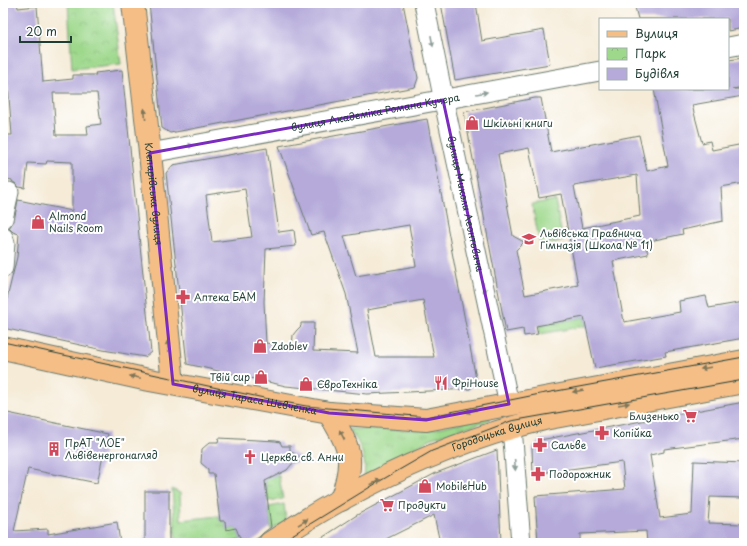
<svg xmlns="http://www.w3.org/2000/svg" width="747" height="546" viewBox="0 0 747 546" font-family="'Playpen Sans',sans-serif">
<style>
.grass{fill:url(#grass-tufts);stroke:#5e8a60}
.park{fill:url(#park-crowns);stroke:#5e8a60}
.pitch{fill:#9dd88b;stroke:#5e8a60}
.building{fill:#b5aada;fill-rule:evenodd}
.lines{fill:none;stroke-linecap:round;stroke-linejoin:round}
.minor-casing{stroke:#6a7a6d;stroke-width:21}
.major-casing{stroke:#6a7a6d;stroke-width:24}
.minor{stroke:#fff;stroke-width:19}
.major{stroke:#f6be87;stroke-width:22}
.tram{stroke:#1f3d34;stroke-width:1}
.oneway{fill:#8f9e9a}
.oneway2{fill:#807759}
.marked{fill:none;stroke:#7b2cbf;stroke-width:3;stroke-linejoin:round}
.labels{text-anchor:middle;stroke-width:4;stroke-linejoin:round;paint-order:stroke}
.street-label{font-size:10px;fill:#1f3d34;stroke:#fff}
.poi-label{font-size:10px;fill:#1f3d34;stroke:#fff;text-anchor:start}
</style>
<defs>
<pattern id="grass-tufts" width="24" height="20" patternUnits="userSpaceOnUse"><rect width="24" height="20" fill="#9dd88b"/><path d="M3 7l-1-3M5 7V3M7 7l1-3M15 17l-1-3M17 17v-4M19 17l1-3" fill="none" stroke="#87ba79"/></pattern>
<pattern id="park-crowns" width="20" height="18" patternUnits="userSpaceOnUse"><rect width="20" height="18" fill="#9dd88b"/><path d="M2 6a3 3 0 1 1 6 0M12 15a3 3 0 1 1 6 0" fill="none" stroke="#87ba79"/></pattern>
</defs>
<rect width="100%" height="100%" fill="#fff"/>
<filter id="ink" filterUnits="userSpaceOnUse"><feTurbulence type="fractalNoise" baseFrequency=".025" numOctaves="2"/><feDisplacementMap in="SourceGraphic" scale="8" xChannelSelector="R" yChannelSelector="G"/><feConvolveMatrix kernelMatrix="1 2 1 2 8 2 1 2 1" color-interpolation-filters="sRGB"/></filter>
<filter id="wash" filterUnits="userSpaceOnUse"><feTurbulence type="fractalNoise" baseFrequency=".012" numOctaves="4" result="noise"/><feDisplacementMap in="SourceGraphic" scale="16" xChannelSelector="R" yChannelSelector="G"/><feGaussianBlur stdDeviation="0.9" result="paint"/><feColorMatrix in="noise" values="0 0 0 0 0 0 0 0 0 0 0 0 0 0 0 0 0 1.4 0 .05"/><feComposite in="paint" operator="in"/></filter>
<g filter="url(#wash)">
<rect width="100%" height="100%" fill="#f5ebd7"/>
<g class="grass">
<path d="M584,317L586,326L540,334L539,326Z"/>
<path d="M489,415L490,420L432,438L364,477C367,458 360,443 349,429L430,430Z"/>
<path d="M265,475L279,476L283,499L268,501Z"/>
<path d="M172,489L180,493L181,520L219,516L220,521H225L226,530L236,528L241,540L225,543H176Z"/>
<path d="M284,504L286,521L271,530L269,507Z"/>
</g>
<path class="park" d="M69,3H113L121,64L72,69L68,3Z"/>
<path class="pitch" d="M555,200L563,241L540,245L532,204Z"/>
<g id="blocks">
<g class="building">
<path d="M3,3H17L18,8L37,6L43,82L73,79V75H96L95,73L122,70L151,352L145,357L103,350L3,328V315L17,257L19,234L13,232L9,228L14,221L18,200L72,211V162L47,161L46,164L28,163L25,188L19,187L16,184L12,181V180L3,178V135H12L8,85L3,86ZM53,93H97L101,124L87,126L88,135H56Z"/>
<path d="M149,3H403L418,78L415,87L170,133L162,128Z"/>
<path d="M441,3H476L482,41L544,30L550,64L455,80Z"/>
<path d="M634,3H744V28L728,31V19H638Z"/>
<path d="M744,58V87L732,89H742L743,96L692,105L702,143L710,141L712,150L744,144V183L721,187L723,221L682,230L683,234L645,242L648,254L613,261L624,322L680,312L679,301L706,296L709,308L744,302V338L665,352L666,356L595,368L584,317L536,326L538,334L524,336L523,329L506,332L464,112L535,98H541L551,152L639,135L647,171L668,166L654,89H728V60ZM529,148L539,198L561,194L578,285L525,295L516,250L524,242L513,236L498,154ZM637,175L640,216L582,228L574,186Z"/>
<path d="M427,119L476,379L470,389L367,394L286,386L187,364L166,173L173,165L267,148L279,232L294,230L296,246L266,249L264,302L266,343L292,348L293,335L297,330L301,326V323H314L313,351L358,353L346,294L324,232L311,235L279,146ZM245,189L252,237L212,242L206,195ZM409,225L416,266L356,276L344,236ZM423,300L434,357H376L367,310Z"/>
<path d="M744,402V439L664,449V452L650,455L660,518L692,514L694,461L744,463V498L710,497L708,523L744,524V543H647L646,531L580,534V543H538L535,496L625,489L622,462L533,474L532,448L540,440Z"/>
<path d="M3,412L108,434L97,483L28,469L14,531L48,529V534L117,522L120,543H3Z"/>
<path d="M219,438L276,441L280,442L282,446H290V451L305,460L292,464L287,470L265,481L271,527L263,533L259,537L249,543H242L236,528L226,530L225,521H220L214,474H208V469L201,463L202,449L210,442H218Z"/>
<path d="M497,450L501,543H440L434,515L386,539L387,543H314L357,515L417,483L436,473Z"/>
<rect x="145" y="491" width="24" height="52"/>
</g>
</g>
</g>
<g filter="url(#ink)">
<use href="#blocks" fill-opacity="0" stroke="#6a7a6d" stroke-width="1"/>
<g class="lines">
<defs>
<g id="minor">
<path id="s1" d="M424,3L447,116L509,404"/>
<path d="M728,47L744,44"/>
<path id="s2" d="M150,153L600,71"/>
<path d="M3,219L9,192"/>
<path d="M3,237L5,243L3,268"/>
<path d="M512,427L521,543"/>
</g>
<g id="major">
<path id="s3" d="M133,3L150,153L173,384"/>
<path id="s4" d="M3,348L144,379L329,413L426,420L744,361"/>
<path d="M329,413C351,449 355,459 341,500"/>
<path id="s5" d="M270,543C293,528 316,513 340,500C404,465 473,436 544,419L744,382"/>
</g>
</defs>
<use href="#minor" class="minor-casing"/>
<use href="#major" class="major-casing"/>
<use href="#minor" class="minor"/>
<use href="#major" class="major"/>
<g class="tram">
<path d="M3,342L278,401L306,406L426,417L540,394L744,357"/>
<path d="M279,543L380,481L432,451L511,421L744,380"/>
</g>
</g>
<defs><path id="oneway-solid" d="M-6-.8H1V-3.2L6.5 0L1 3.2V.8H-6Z"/></defs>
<g class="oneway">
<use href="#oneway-solid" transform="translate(432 41) rotate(79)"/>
<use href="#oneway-solid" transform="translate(482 93) rotate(-10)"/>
<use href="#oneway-solid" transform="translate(188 146) rotate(-10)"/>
<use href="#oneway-solid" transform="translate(484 288) rotate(78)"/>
<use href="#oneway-solid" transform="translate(515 465) rotate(86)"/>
</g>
<g class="oneway2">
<use href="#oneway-solid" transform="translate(145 114) rotate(-96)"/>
<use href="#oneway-solid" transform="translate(168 346) rotate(-95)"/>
<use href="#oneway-solid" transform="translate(706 368) rotate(170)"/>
<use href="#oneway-solid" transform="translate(135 377) rotate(-168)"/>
<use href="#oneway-solid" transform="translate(578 391) rotate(170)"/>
<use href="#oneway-solid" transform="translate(624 404) rotate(-10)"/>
<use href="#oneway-solid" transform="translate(471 411) rotate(169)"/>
<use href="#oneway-solid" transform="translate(342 435) rotate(-117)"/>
<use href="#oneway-solid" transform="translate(376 482) rotate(-26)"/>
<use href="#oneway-solid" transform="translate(303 522) rotate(-32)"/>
</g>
</g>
<path class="marked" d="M443,100L509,404L426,420L329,413L173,384L150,153Z"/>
<defs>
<symbol id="shop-bare" viewBox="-9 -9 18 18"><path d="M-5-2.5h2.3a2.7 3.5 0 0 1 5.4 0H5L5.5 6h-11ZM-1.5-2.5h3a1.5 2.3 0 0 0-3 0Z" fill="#d1495b" stroke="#fff" stroke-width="2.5" paint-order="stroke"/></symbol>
<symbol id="school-bare" viewBox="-9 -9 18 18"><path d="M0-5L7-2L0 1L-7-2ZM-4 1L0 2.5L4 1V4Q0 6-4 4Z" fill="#d1495b" stroke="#fff" stroke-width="2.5" paint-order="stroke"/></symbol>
<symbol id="pharmacy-bare" viewBox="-9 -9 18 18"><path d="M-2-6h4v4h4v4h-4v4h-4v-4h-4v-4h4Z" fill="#d1495b" stroke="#fff" stroke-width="2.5" paint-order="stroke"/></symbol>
<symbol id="restaurant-bare" viewBox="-9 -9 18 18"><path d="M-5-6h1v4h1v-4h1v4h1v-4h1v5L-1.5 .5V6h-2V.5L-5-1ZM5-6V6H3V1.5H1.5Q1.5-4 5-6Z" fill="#d1495b" stroke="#fff" stroke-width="2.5" paint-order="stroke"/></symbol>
<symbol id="supermarket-bare" viewBox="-9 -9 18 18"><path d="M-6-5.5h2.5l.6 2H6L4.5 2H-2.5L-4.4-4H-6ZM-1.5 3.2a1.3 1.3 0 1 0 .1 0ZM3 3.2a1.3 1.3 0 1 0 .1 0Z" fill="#d1495b" stroke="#fff" stroke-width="2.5" paint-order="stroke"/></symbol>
<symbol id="building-bare" viewBox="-9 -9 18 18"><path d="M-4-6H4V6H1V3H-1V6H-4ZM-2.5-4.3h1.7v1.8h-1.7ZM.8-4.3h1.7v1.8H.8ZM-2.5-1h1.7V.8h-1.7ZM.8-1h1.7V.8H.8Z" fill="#d1495b" stroke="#fff" stroke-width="2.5" paint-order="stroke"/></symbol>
<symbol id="church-bare" viewBox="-9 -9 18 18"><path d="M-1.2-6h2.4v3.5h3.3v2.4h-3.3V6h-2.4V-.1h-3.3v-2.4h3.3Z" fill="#d1495b" stroke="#fff" stroke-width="2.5" paint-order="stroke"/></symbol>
</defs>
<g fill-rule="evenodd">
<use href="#shop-bare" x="462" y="113" width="20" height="20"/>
<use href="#shop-bare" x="28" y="212" width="20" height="20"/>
<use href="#school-bare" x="519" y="229" width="20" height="20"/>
<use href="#pharmacy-bare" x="173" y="287" width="20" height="20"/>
<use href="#shop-bare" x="250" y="336" width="20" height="20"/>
<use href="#shop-bare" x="251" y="367" width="20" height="20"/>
<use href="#restaurant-bare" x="431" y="373" width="20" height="20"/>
<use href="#shop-bare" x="296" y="374" width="20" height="20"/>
<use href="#supermarket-bare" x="680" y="406" width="20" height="20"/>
<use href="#pharmacy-bare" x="592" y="423" width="20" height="20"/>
<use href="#pharmacy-bare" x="530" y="435" width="20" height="20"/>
<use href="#building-bare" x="44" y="439" width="20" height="20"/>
<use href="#church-bare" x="240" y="447" width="20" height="20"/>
<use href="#pharmacy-bare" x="528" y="464" width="20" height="20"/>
<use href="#shop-bare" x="415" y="476" width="20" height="20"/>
<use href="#supermarket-bare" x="377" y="495" width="20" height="20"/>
</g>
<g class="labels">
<g class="street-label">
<text dy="4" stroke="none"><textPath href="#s2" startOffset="229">вулиця Академіка Романа Кучера</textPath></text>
<text dy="4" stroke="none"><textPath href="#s3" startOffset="192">Клепарівська вулиця</textPath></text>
<text dy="4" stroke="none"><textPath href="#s1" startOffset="205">вулиця Миколи Леонтовича</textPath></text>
<text dy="4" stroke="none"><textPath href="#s4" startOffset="257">вулиця Тараса Шевченка</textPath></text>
<text dy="4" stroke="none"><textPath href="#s5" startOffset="253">Городоцька вулиця</textPath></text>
</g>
<g class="poi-label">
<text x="483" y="127">Шкільні книги</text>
<text x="49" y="220">Almond<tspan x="49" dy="12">Nails Room</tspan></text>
<text x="540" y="237">Львівська Правнича<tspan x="540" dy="12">Гімназія (Школа № 11)</tspan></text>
<text x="194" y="301">Аптека БАМ</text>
<text x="271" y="350">Zdoblev</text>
<text x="250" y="381" text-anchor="end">Твій сир</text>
<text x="452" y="387">ФріHouse</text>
<text x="317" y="388">ЄвроТехніка</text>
<text x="679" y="420" text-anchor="end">Близенько</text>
<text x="613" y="437">Копійка</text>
<text x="65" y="447">ПрАТ "ЛОЕ"<tspan x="65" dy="12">Львівенергонагляд</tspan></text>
<text x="551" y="449">Сальве</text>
<text x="261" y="461">Церква св. Анни</text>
<text x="549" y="478">Подорожник</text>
<text x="436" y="490">MobileHub</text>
<text x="398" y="509">Продукти</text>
</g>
</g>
<rect width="747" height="546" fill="none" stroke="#fff" stroke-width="16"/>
<rect x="599" y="18" width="130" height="72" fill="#ffffff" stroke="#a5b1ae"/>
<rect x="607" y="31" width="20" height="6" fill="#f6be87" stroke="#a5b1ae"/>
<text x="635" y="38" font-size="12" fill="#1f3d34">Вулиця</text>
<rect x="607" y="48" width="20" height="12" fill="url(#park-crowns)" stroke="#a5b1ae"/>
<text x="635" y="58" font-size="12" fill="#1f3d34">Парк</text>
<rect x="607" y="68" width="20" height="12" fill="#b5aada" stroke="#a5b1ae"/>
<text x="635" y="78" font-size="12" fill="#1f3d34">Будівля</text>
<path d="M20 36v6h51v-6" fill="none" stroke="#1f3d34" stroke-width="2"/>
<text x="26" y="36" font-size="12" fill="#1f3d34" stroke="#ffffff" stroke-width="3" paint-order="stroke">20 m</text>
</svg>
